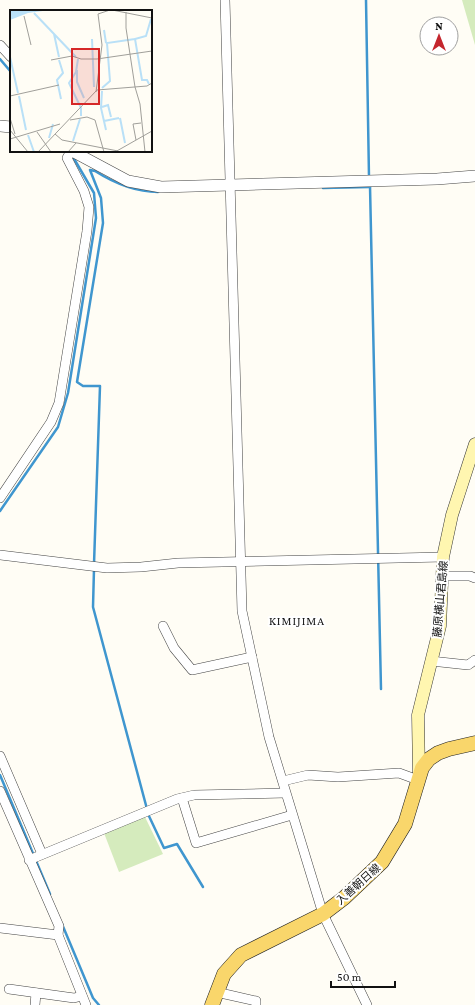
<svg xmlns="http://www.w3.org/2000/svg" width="475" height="1005" viewBox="0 0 475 1005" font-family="'Crimson Pro','Noto Sans JP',serif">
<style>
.green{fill:#d5ebbd}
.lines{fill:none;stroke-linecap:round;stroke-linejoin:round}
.stream{stroke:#3f96cf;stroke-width:2.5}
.minor-casing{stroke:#444;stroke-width:10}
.tertiary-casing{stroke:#444;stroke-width:12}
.secondary-casing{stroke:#333;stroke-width:13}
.primary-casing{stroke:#222;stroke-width:15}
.minor{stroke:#fff;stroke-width:9}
.tertiary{stroke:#fff;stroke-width:11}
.secondary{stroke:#fff6b0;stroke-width:12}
.primary{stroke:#f9d66b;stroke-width:14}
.labels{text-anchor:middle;stroke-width:4;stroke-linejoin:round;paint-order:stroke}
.street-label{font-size:11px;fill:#111;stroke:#fff}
.neighbourhood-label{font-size:12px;letter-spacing:1px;fill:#111;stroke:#fff}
.inset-river{fill:none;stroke:#b9e0f7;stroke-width:2}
.inset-road{fill:none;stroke:#a09f9a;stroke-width:1}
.view{fill:#d62828;fill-opacity:0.15;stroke:#d62828;stroke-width:2}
.inset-edge{fill:none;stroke:#111;stroke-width:2}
</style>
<rect width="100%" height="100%" fill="#fffdf5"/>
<g class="green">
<path d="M462,0H475V45Z"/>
<path d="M145,817L163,854L119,872L104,833Z"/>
</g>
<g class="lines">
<g class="stream">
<path d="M366,0L369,177"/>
<path d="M0,59L11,72"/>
<path d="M370,186L381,689"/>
<path d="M323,188L370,187"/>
<path d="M0,511L58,427L68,393L96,218L94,193L73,157"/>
<path d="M94,564L100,386H83L77,382L103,223L101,198L90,170L95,171C114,183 135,192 158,192"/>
<path d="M94,569L93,607L147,809"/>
<path d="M0,775L50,894"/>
<path d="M148,814L164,848L177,844L203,887"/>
<path d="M62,924L93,998L99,1005"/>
</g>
<defs>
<g id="minor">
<path d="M225,0L242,611L269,737L323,914L367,1005"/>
<path d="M0,45L11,57"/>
<path d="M0,498L51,422L59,403L87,231L89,207L84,191L67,158L71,151"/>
<path d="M0,555L107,568L141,567L178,563L443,557"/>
<path d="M442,576H470L475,578"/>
<path d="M163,626L174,648L192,670L252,657"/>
<path d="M431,661L468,665L475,660"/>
<path d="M0,756L42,854"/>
<path d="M283,781L308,775L338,777L399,773L418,780"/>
<path d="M0,791L59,926L58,935L86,1005"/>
<path d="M182,798L196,843L292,815"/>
<path d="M29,860L177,799L194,795L285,793"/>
<path d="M0,928L58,935"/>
<path d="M9,989L74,998L82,996"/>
<path d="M216,992L256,1001V1005"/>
<path d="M35,1005L36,993"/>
</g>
<g id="tertiary">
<path d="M0,126L11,127"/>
<path d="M72,151L128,181L161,187L437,179L475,176"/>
</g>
<path id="secondary" d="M419,775L418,715L440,626L443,557L452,515L475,444"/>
<path id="primary" d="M212,1005L224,974L241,955L323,914L344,898L382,862L405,824L422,768L429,759L438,753L449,749L475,743"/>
</defs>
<use href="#minor" class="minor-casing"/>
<use href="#tertiary" class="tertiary-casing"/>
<use href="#secondary" class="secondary-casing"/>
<use href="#primary" class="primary-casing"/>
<use href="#minor" class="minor"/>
<use href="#tertiary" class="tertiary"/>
<use href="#secondary" class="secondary"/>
<use href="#primary" class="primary"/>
</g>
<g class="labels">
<g class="street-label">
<text transform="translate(440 599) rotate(-85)" y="4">藤原横山君島線</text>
<text transform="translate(358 884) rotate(-42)" y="4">入善朝日線</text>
</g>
<g class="neighbourhood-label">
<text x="297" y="625">KIMIJIMA</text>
</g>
</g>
<g transform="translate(10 10)">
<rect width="142" height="142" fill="#fffdf5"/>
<path d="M0,0H40L18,3L0,10Z" fill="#b9e0f7"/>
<path class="inset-river" d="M24,3L66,47M94,20L96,33M44,24L49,47M82,29L84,77M0,47L8,83M68,49L66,62L59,73L71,98V106M49,50L53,63L47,70L51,89M67,60V72L74,88M139,74L137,70H132L125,29L136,26L141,9M92,78L100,71L97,33L125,29M92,81L91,98L96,120M9,86L16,120M92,97L98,95L101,107M110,108L115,133M94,111L109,108M18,125L24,142M39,128L43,114M63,131L70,109"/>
<path class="inset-road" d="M102,0L142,8M116,2V18L125,77M14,6L21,35M41,50L62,46L71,49H87L142,41M125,77L130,94L135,142M86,82L92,35L88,4L100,0M0,86L49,75M0,108L5,124M60,110L77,107L85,110L94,142M0,120L18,142M27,122L41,142M45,124L52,130L108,141M0,129L50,114M126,130L123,114L131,113M28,142L87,80L137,76L142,73M58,142L66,133M105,142L142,121"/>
<path class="view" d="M62,39H89V94H62Z"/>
<rect width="142" height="142" class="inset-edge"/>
</g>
<g transform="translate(439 36)"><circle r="19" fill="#ffffff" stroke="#a0a0a0"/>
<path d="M0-3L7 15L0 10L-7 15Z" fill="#c4262e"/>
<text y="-6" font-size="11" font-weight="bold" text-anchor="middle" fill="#111111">N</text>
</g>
<path d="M331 981v6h64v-6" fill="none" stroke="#111111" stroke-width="2"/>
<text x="337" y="981" font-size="12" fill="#111111" stroke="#ffffff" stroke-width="3" paint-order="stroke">50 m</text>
</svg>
